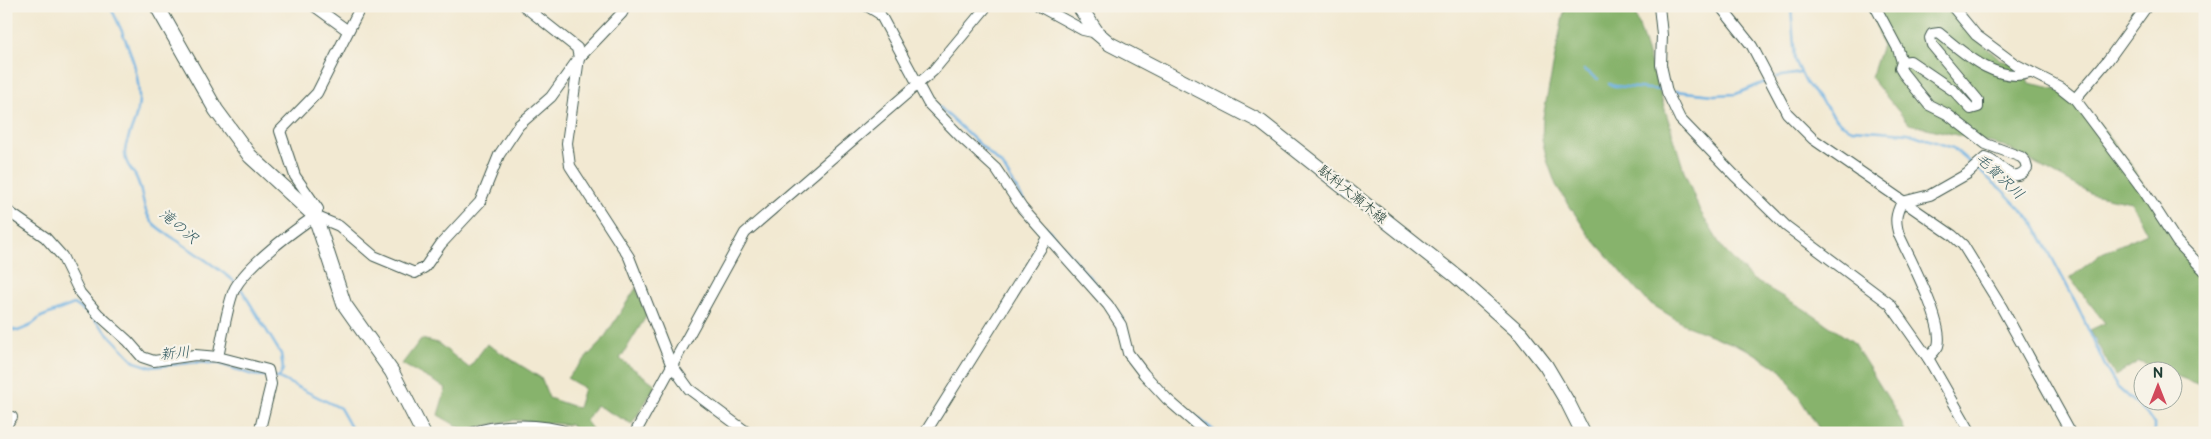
<svg xmlns="http://www.w3.org/2000/svg" width="2211" height="439" viewBox="0 0 2211 439" font-family="'Balsamiq Sans','Klee One',sans-serif">
<style>
.forest{fill:#87b36c;stroke:#537850}
.lines{fill:none;stroke-linecap:round;stroke-linejoin:round}
.stream{stroke:#6db1e2;stroke-width:2.5}
.street-casing{stroke:#3f574c;stroke-width:12}
.secondary-casing{stroke:#3f574c;stroke-width:16}
.street{stroke:#fff;stroke-width:10}
.secondary{stroke:#fff;stroke-width:14}
.labels{text-anchor:middle;stroke-width:4.5;stroke-linejoin:round;paint-order:stroke}
.street-label{font-size:14px;fill:#1f3d34;stroke:#f7f3e8}
.water-label{font-size:15px;font-style:italic;fill:#325a60;stroke:#f7f3e8}
</style>
<rect width="100%" height="100%" fill="#f7f3e8"/>
<filter id="ink" filterUnits="userSpaceOnUse"><feTurbulence type="fractalNoise" baseFrequency=".02" numOctaves="2"/><feDisplacementMap in="SourceGraphic" scale="10" xChannelSelector="R" yChannelSelector="G"/><feConvolveMatrix kernelMatrix="1 2 1 2 8 2 1 2 1" color-interpolation-filters="sRGB"/></filter>
<filter id="wash" filterUnits="userSpaceOnUse"><feTurbulence type="fractalNoise" baseFrequency=".0096" numOctaves="4" result="noise"/><feDisplacementMap in="SourceGraphic" scale="20" xChannelSelector="R" yChannelSelector="G"/><feGaussianBlur stdDeviation="1.12" result="paint"/><feColorMatrix in="noise" values="0 0 0 0 0 0 0 0 0 0 0 0 0 0 0 0 0 1.4 0 .05"/><feComposite in="paint" operator="in"/></filter>
<g filter="url(#wash)">
<rect width="100%" height="100%" fill="#f2e9d2"/>
<g class="forest">
<path d="M1565,6H1633L1685,174L1700,211L1723,249L1752,279L1804,309L1853,342L1896,411L1906,433H1822L1782,371L1749,350L1687,326L1648,302L1588,234L1556,185L1548,163L1542,140L1543,117Z"/>
<path d="M1872,6H1946L1961,23L2000,60L2015,64L2029,83L2057,89L2097,121L2129,162L2178,239L2205,275V387L2174,375V372L2165,371L2139,361L2115,376L2090,330L2105,323L2070,278L2102,253L2147,233L2131,202L2092,194L2004,146L1909,124L1871,78L1882,45Z"/>
<path d="M636,288L647,315L620,359L656,385L632,424L596,405L586,421L595,433H578L571,425L514,420L464,430L438,415L446,388L402,364L421,339L438,343L469,368L487,344L541,378L549,398L578,408L584,388L567,378L602,341Z"/>
</g>
<g class="lines">
<g class="stream">
<path d="M110,6C124,34 140,69 139,100C139,118 127,134 125,151C124,161 130,168 135,175C144,190 141,211 154,224C162,232 173,237 182,244C200,256 218,268 235,282"/>
<path d="M1791,6L1795,60L1806,83L1840,123L1852,129L1908,133L1953,148L1973,165"/>
<path d="M1584,70L1598,79"/>
<path d="M1776,77L1800,73"/>
<path d="M1609,84L1615,86L1661,90"/>
<path d="M925,88L935,103L1003,166L1028,208"/>
<path d="M1675,91L1714,95L1736,94L1765,82"/>
<path d="M1977,169L2001,189L2033,222L2076,303L2107,370L2117,387L2147,414L2154,424V433"/>
<path d="M1045,226L1099,288"/>
<path d="M240,287L281,354L283,369L279,378"/>
<path d="M1117,310L1123,320"/>
<path d="M6,328L18,331L30,326L41,317L74,304L89,314L135,362L151,367L197,362L220,364L253,375L266,376"/>
<path d="M272,377L279,378L340,408L354,433"/>
<path d="M1186,409L1217,433"/>
</g>
</g>
</g>
<g filter="url(#ink)">
<g class="lines">
<defs>
<g id="street">
<path d="M314,6L347,30"/>
<path d="M524,6L577,48L579,58L567,143L570,166L629,257L671,364L689,389L748,433"/>
<path d="M867,6L880,14L928,103L961,137L996,169L1022,208L1108,305L1121,325L1128,353L1144,374L1167,399L1206,433"/>
<path d="M1039,6L1083,30L1097,33"/>
<path d="M1659,6L1662,35L1661,65L1667,92L1680,119L1736,177L1786,226L1890,304L1928,358L1971,433"/>
<path d="M1720,6L1752,46L1787,113L1813,139L1952,235L1963,245L2002,308L2071,433"/>
<path d="M1875,6L1898,49L1902,62L1900,68L1903,73L1929,105L1947,114L1986,144L2021,157L2025,161L2027,168C2012,188 2000,161 1985,158L1967,174L1930,195L1902,202C1895,215 1895,222 1899,235C1909,257 1945,324 1938,346C1936,350 1931,355 1928,358"/>
<path d="M1952,6L1976,35L2015,64L2060,87L2075,99L2144,191L2177,242L2205,271"/>
<path d="M1902,62L1910,61L1954,91L1971,109L1978,107V100L1932,45L1930,38L1932,34L1939,33C1964,53 1995,83 2030,73"/>
<path d="M2075,99L2108,60L2147,6"/>
<path d="M6,210L45,237L62,256L80,293L98,314L128,341L142,357L154,361L195,355L218,357L268,370L271,384L259,433"/>
<path d="M315,216L339,226L374,256L415,273L425,267L441,244L480,202L499,155L519,125L551,97L579,58L622,13L625,6"/>
<path d="M218,357C222,340 228,301 235,288C249,264 292,232 315,216L318,209L295,176L280,131L317,93L361,6"/>
<path d="M6,425L12,417"/>
<path d="M472,433C498,423 543,423 570,433"/>
<path d="M635,433L745,233L933,71L987,6"/>
<path d="M925,433L1047,238"/>
</g>
<g id="secondary">
<path d="M157,6L216,110L250,156L315,216L344,304L392,372L423,433"/>
<path d="M1079,6L1097,33L1110,44L1261,122L1456,276L1521,334L1546,366L1568,403L1583,433"/>
</g>
</defs>
<use href="#street" class="street-casing"/>
<use href="#secondary" class="secondary-casing"/>
<use href="#street" class="street"/>
<use href="#secondary" class="secondary"/>
</g>
</g>
<g class="labels">
<g class="street-label">
<text transform="translate(1353 194) rotate(39)" y="5">駄科大瀬木線</text>
</g>
<g class="water-label">
<text transform="translate(2000 176) rotate(43)" y="5">毛賀沢川</text>
<text transform="translate(179 226) rotate(40)" y="5">滝の沢</text>
<text transform="translate(175 353) rotate(-5)" y="5">新川</text>
</g>
</g>
<rect width="2211" height="439" fill="none" stroke="#f7f3e8" stroke-width="25"/>
<g transform="translate(2158 386)"><circle r="24" fill="#f7f3e8" stroke="#a1aaa0"/>
<path d="M0-4L9 19L0 12L-9 19Z" fill="#d1495b"/>
<text y="-8" font-size="14" font-weight="bold" text-anchor="middle" fill="#1f3d34">N</text>
</g>
</svg>
